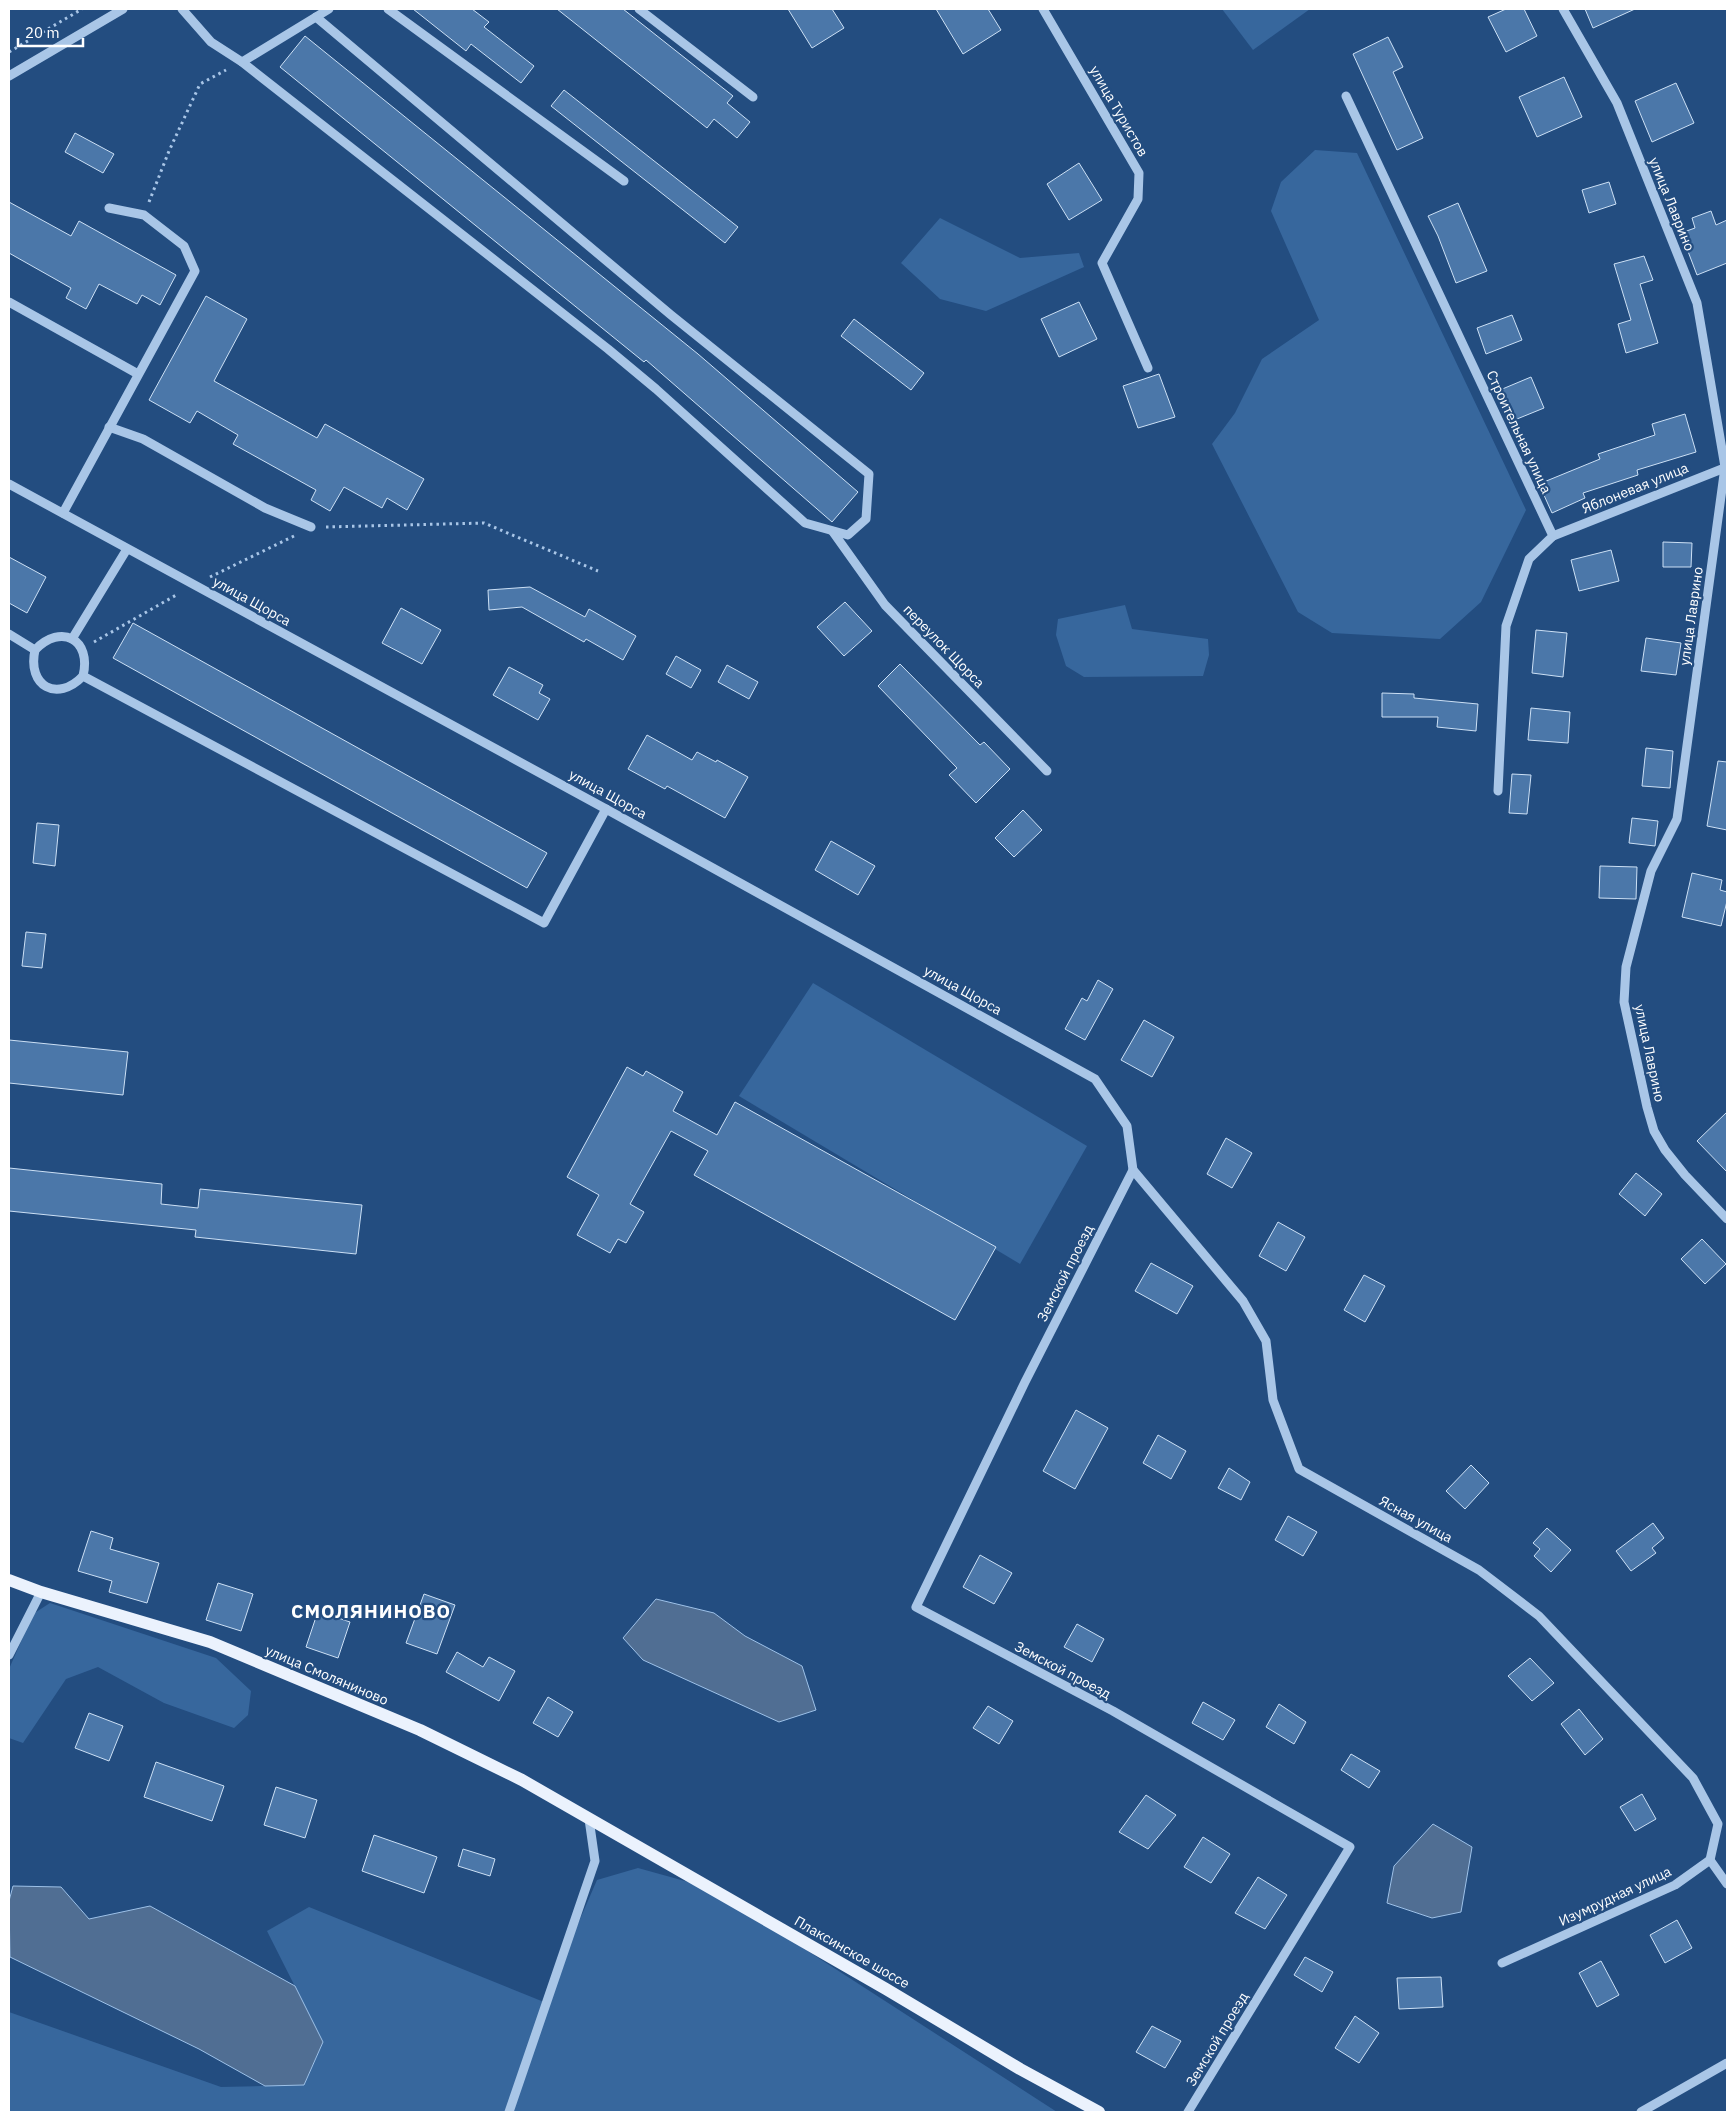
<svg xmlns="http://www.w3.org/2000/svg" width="1736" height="2121" viewBox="0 0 1736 2121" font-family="'IBM Plex Sans',sans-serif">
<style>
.green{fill:#37679d}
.water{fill:#506e93;stroke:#9dc1e8}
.building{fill:#4b77a9;stroke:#cce0f5}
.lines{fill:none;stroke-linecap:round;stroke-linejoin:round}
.path{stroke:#a9c6e7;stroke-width:3;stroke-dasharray:2.5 4;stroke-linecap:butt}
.minor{stroke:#a9c6e7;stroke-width:9}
.major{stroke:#ebf2fd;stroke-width:12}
.labels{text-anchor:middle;stroke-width:4.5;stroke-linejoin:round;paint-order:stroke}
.street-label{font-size:14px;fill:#fff;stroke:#234d80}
.district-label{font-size:19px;font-weight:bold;letter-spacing:1px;fill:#fff;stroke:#234d80}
</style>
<rect width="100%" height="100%" fill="#234d80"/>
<g class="green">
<path d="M1222,9H1310L1253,50Z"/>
<path d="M1315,150L1357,153L1526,510L1481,602L1440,639L1332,633L1298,612L1212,444L1235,413L1262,359L1319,320L1271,211L1281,182Z"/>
<path d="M940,218L1020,258L1079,253L1084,267L986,311L940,299L901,263Z"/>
<path d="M1125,605L1132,629L1208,639L1209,655L1203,676L1084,677L1066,666L1056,635L1058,619Z"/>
<path d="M813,983L1087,1146L1020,1264L739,1096Z"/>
<path d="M50,1603L216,1658L251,1691L248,1715L234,1728L164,1703L98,1667L66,1679L23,1743L9,1738V1669L33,1614Z"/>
<path d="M638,1868L710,1888L1057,2112H9V2012L221,2087L304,2085L323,2042L267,1931L309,1907L544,2002L597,1880Z"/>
</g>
<g class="water">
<path d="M656,1599L714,1613L745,1636L802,1666L816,1710L779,1722L643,1660L623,1638Z"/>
<path d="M1433,1824L1472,1847L1461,1912L1432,1918L1387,1903L1394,1866Z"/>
<path d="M13,1886L61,1887L89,1919L150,1906L295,1986L323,2042L304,2085L265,2086L199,2049L10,1957L9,1901Z"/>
</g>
<g class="building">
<path d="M413,9H472L489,22L484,27L534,66L521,83L471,44L466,51Z"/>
<path d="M557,9H623L733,96L727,103L750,122L737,138L714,119L707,128Z"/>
<path d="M788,9H832L844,28L812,48Z"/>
<path d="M936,9H988L1001,30L963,54Z"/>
<path d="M1506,9H1524L1537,36L1506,52L1488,17Z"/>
<path d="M1585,9H1635L1593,28Z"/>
<path d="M305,36L698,354L858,492L832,522L646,360L644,362L280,67Z"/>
<path d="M1388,37L1403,67L1393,72L1423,138L1397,150L1353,54Z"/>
<path d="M1564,77L1582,117L1537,137L1519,97Z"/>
<path d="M1676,83L1694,123L1652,142L1635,101Z"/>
<path d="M564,90L738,227L725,243L551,106Z"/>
<path d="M75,133L114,154L103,173L65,152Z"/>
<path d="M1079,163L1102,200L1069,220L1047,184Z"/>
<path d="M1609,182L1616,204L1589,213L1582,190Z"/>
<path d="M9,202L71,236L79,221L176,275L160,305L142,295L137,304L99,284L86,309L66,298L71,288L9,253Z"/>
<path d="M1458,203L1487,271L1456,283L1438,236L1428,216Z"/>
<path d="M1711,211L1716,225L1727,220V263L1697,275L1681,233L1695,228L1692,218Z"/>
<path d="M1644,256L1653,280L1640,284L1658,343L1626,353L1618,324L1631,320L1614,264Z"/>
<path d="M206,296L247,319L214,381L317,438L325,424L424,479L407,510L387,498L382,508L344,487L330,511L311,500L316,490L233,444L238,435L197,411L190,423L149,400Z"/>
<path d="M1079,302L1097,339L1059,357L1041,319Z"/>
<path d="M1512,315L1522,340L1486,354L1477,328Z"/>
<path d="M854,319L924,373L911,390L841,336Z"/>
<path d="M1159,374L1175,417L1138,428L1123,386Z"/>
<path d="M1531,377L1544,408L1512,421L1500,390Z"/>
<path d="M1685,414L1696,452L1637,470L1638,475L1583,493L1585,498L1552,513L1539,484L1600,459L1598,454L1655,435L1652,424Z"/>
<path d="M1663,542L1692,543L1691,567H1663Z"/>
<path d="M1611,550L1619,581L1579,591L1571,560Z"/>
<path d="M9,557L46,577L27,613L9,603Z"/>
<path d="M530,587L585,617L589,609L636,636L623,660L586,639L584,642L522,607L489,610L488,590Z"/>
<path d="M845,602L872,631L844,656L817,627Z"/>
<path d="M401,608L441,630L422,664L382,643Z"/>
<path d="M133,623L547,853L527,888L113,658Z"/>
<path d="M1536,630L1567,633L1563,677L1532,673Z"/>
<path d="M1646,638L1681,643L1676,675L1641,671Z"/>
<path d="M676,656L701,670L691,688L666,674Z"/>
<path d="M900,664L980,745L984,742L1010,769L976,803L949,775L957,768L878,686Z"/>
<path d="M727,665L758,682L749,699L718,682Z"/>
<path d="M509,667L543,685L539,693L550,699L538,720L493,695Z"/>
<path d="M1382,693L1414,694V698L1478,704L1476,731L1437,727L1438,717H1382Z"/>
<path d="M1531,708L1570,712L1568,743L1528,740Z"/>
<path d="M647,735L692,760L697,752L716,762L717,760L748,777L725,818L667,786L665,789L628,769Z"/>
<path d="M1646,748L1673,751L1670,788L1642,786Z"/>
<path d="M1718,761L1727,762V830L1707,826Z"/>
<path d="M1512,774L1531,775L1527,814L1509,813Z"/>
<path d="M1023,810L1042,830L1014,857L995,838Z"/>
<path d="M1632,818L1658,821L1655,846L1629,843Z"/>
<path d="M37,823L59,825L55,866L33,863Z"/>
<path d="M831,841L875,866L858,895L815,870Z"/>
<path d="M1600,866L1637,867L1636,899L1599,898Z"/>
<path d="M1692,873L1722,880L1720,890L1727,892V901L1721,926L1682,917Z"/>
<path d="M26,932L46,934L42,968L22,966Z"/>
<path d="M1098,980L1113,989L1085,1040L1065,1029L1082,998L1087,1001Z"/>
<path d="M1144,1020L1174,1037L1152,1077L1121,1060Z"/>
<path d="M9,1040L128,1052L123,1095L9,1083Z"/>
<path d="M627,1067L643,1076L646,1071L683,1092L673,1111L717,1135L735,1102L996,1247L955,1320L694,1175L708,1151L671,1131L630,1204L644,1212L626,1243L618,1239L610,1253L577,1235L599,1195L567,1177Z"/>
<path d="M1727,1112V1172L1697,1141Z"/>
<path d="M1226,1138L1252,1153L1232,1188L1207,1174Z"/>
<path d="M9,1168L162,1184L161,1204L198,1208L200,1189L362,1205L356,1254L195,1237L196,1230L9,1211Z"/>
<path d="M1636,1173L1662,1194L1645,1216L1619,1194Z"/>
<path d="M1278,1222L1305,1237L1286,1271L1259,1256Z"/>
<path d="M1702,1239L1726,1264L1705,1284L1681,1259Z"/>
<path d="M1151,1263L1193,1286L1177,1314L1135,1291Z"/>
<path d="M1364,1275L1385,1286L1365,1322L1344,1310Z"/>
<path d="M1076,1410L1108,1428L1075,1489L1043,1471Z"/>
<path d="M1158,1435L1186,1451L1171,1479L1143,1463Z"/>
<path d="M1471,1465L1489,1483L1465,1509L1446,1491Z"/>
<path d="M1229,1468L1250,1482L1241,1500L1218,1488Z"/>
<path d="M1288,1516L1317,1532L1303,1556L1275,1540Z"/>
<path d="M1653,1523L1664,1538L1652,1548L1656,1553L1631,1571L1616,1551Z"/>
<path d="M1547,1528L1571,1550L1551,1572L1534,1556L1540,1549L1533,1543Z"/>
<path d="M91,1531L113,1538L110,1549L159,1563L147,1603L109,1592L112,1581L78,1571Z"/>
<path d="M980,1555L1012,1573L994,1604L963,1587Z"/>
<path d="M218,1583L253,1594L241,1631L206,1620Z"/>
<path d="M424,1594L455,1605L437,1654L406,1643Z"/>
<path d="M318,1611L350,1622L338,1658L306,1647Z"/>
<path d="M1077,1624L1104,1639L1092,1662L1064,1647Z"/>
<path d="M457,1652L483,1667L489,1657L515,1671L499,1701L446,1672Z"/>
<path d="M1530,1658L1554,1683L1532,1701L1508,1676Z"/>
<path d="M548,1697L573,1712L558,1737L533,1723Z"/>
<path d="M1203,1702L1235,1720L1223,1740L1192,1723Z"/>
<path d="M1279,1704L1306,1722L1294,1744L1266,1727Z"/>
<path d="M988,1706L1013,1721L999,1744L973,1728Z"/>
<path d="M1579,1709L1603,1739L1585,1755L1561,1724Z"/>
<path d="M89,1713L123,1726L109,1761L75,1748Z"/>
<path d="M1351,1754L1380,1771L1369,1788L1341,1770Z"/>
<path d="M156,1762L224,1786L212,1821L144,1797Z"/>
<path d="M276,1787L317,1800L305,1838L264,1825Z"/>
<path d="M1642,1794L1656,1819L1635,1831L1620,1807Z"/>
<path d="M1146,1795L1176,1815L1148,1849L1119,1832Z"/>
<path d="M374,1835L437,1857L424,1893L362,1871Z"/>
<path d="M1203,1837L1230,1854L1211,1883L1184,1867Z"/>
<path d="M463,1849L495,1859L490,1876L458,1866Z"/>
<path d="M1258,1877L1287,1895L1265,1929L1235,1913Z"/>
<path d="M1677,1920L1692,1948L1665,1963L1650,1935Z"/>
<path d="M1305,1957L1333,1972L1322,1992L1294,1975Z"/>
<path d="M1601,1961L1619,1995L1597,2007L1579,1973Z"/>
<path d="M1441,1977L1443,2007L1399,2009L1397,1978Z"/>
<path d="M1355,2016L1379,2033L1359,2063L1335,2048Z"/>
<path d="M1152,2026L1181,2041L1165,2068L1136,2052Z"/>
</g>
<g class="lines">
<g class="path">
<path d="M9,52L82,9"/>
<path d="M149,202L169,151L200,84L226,70"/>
<path d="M326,527L484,523L598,571"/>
<path d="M210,577L294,536"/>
<path d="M94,642L178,594"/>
</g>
<g class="minor">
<path d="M182,9L211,42L242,62L608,349L656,389L805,523L848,535L866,519L869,474L671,315L316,17"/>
<path d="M388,9L624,181"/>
<path d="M639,9L753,97"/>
<path d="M1043,9L1139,173L1138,199L1102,263L1148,368"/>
<path d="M1563,9L1617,103L1697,303L1725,467L1677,819L1651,871L1626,967L1624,1002L1647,1107L1654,1131L1665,1150L1685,1175L1727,1219"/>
<path d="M242,62L329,9"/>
<path d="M9,76L123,9"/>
<path d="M1346,96L1553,536L1529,559L1506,626L1498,791"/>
<path d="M9,302L138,374"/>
<path d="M109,427L143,439L265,508L311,527"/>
<path d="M9,484L606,809L1095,1079L1127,1126L1133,1170L1243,1301L1266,1341L1273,1400L1299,1469L1479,1570L1539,1616L1693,1778L1718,1824L1710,1860"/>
<path d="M63,513L195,271L184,246L144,215L109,208"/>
<path d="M833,532L885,605L1047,771"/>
<path d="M1553,536L1727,467"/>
<path d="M9,634L35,650C27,686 57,703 83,676L544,923L606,809"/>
<path d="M72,639L127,549"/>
<path d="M35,650C61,623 92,639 83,676"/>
<path d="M1133,1170L1025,1382L916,1607L1113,1711L1350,1847L1188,2112"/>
<path d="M9,1655L41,1592"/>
<path d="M1710,1860L1727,1884"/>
<path d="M1502,1963L1675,1885L1710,1860"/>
<path d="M509,2112L595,1861L589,1819"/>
<path d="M1641,2112L1727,2063"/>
</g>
<path class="major" d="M9,1580L41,1592L210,1642L420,1730L522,1780L886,1989L1020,2069L1099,2112"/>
</g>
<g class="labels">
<g class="street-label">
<text transform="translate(1119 111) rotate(60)" y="5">улица Туристов</text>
<text transform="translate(1672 204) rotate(68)" y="5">улица Лаврино</text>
<text transform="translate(1519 432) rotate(65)" y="5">Строительная улица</text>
<text transform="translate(1635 488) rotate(-22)" y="5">Яблоневая улица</text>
<text transform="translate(252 601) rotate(29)" y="5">улица Щорса</text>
<text transform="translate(1691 616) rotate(-82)" y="5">улица Лаврино</text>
<text transform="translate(944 646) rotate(46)" y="5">переулок Щорса</text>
<text transform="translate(608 794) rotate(29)" y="5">улица Щорса</text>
<text transform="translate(963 990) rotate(29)" y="5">улица Щорса</text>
<text transform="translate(1650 1053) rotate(78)" y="5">улица Лаврино</text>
<text transform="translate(1065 1273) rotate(-63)" y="5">Земской проезд</text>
<text transform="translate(1416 1519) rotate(29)" y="5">Ясная улица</text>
<text transform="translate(1063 1670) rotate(28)" y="5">Земской проезд</text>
<text transform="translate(327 1675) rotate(23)" y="5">улица Смоляниново</text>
<text transform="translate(1615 1896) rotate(-25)" y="5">Изумрудная улица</text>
<text transform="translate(852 1952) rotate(30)" y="5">Плаксинское шоссе</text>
<text transform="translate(1217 2039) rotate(-59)" y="5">Земской проезд</text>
</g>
<g class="district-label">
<text x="371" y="1618">СМОЛЯНИНОВО</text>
</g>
</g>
<rect width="1736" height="2121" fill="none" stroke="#ffffff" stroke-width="20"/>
<path d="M18 38v8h65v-8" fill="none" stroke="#ffffff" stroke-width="2.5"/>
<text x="25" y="38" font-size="15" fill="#ffffff" stroke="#234d80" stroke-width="4" paint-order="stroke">20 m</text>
</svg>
